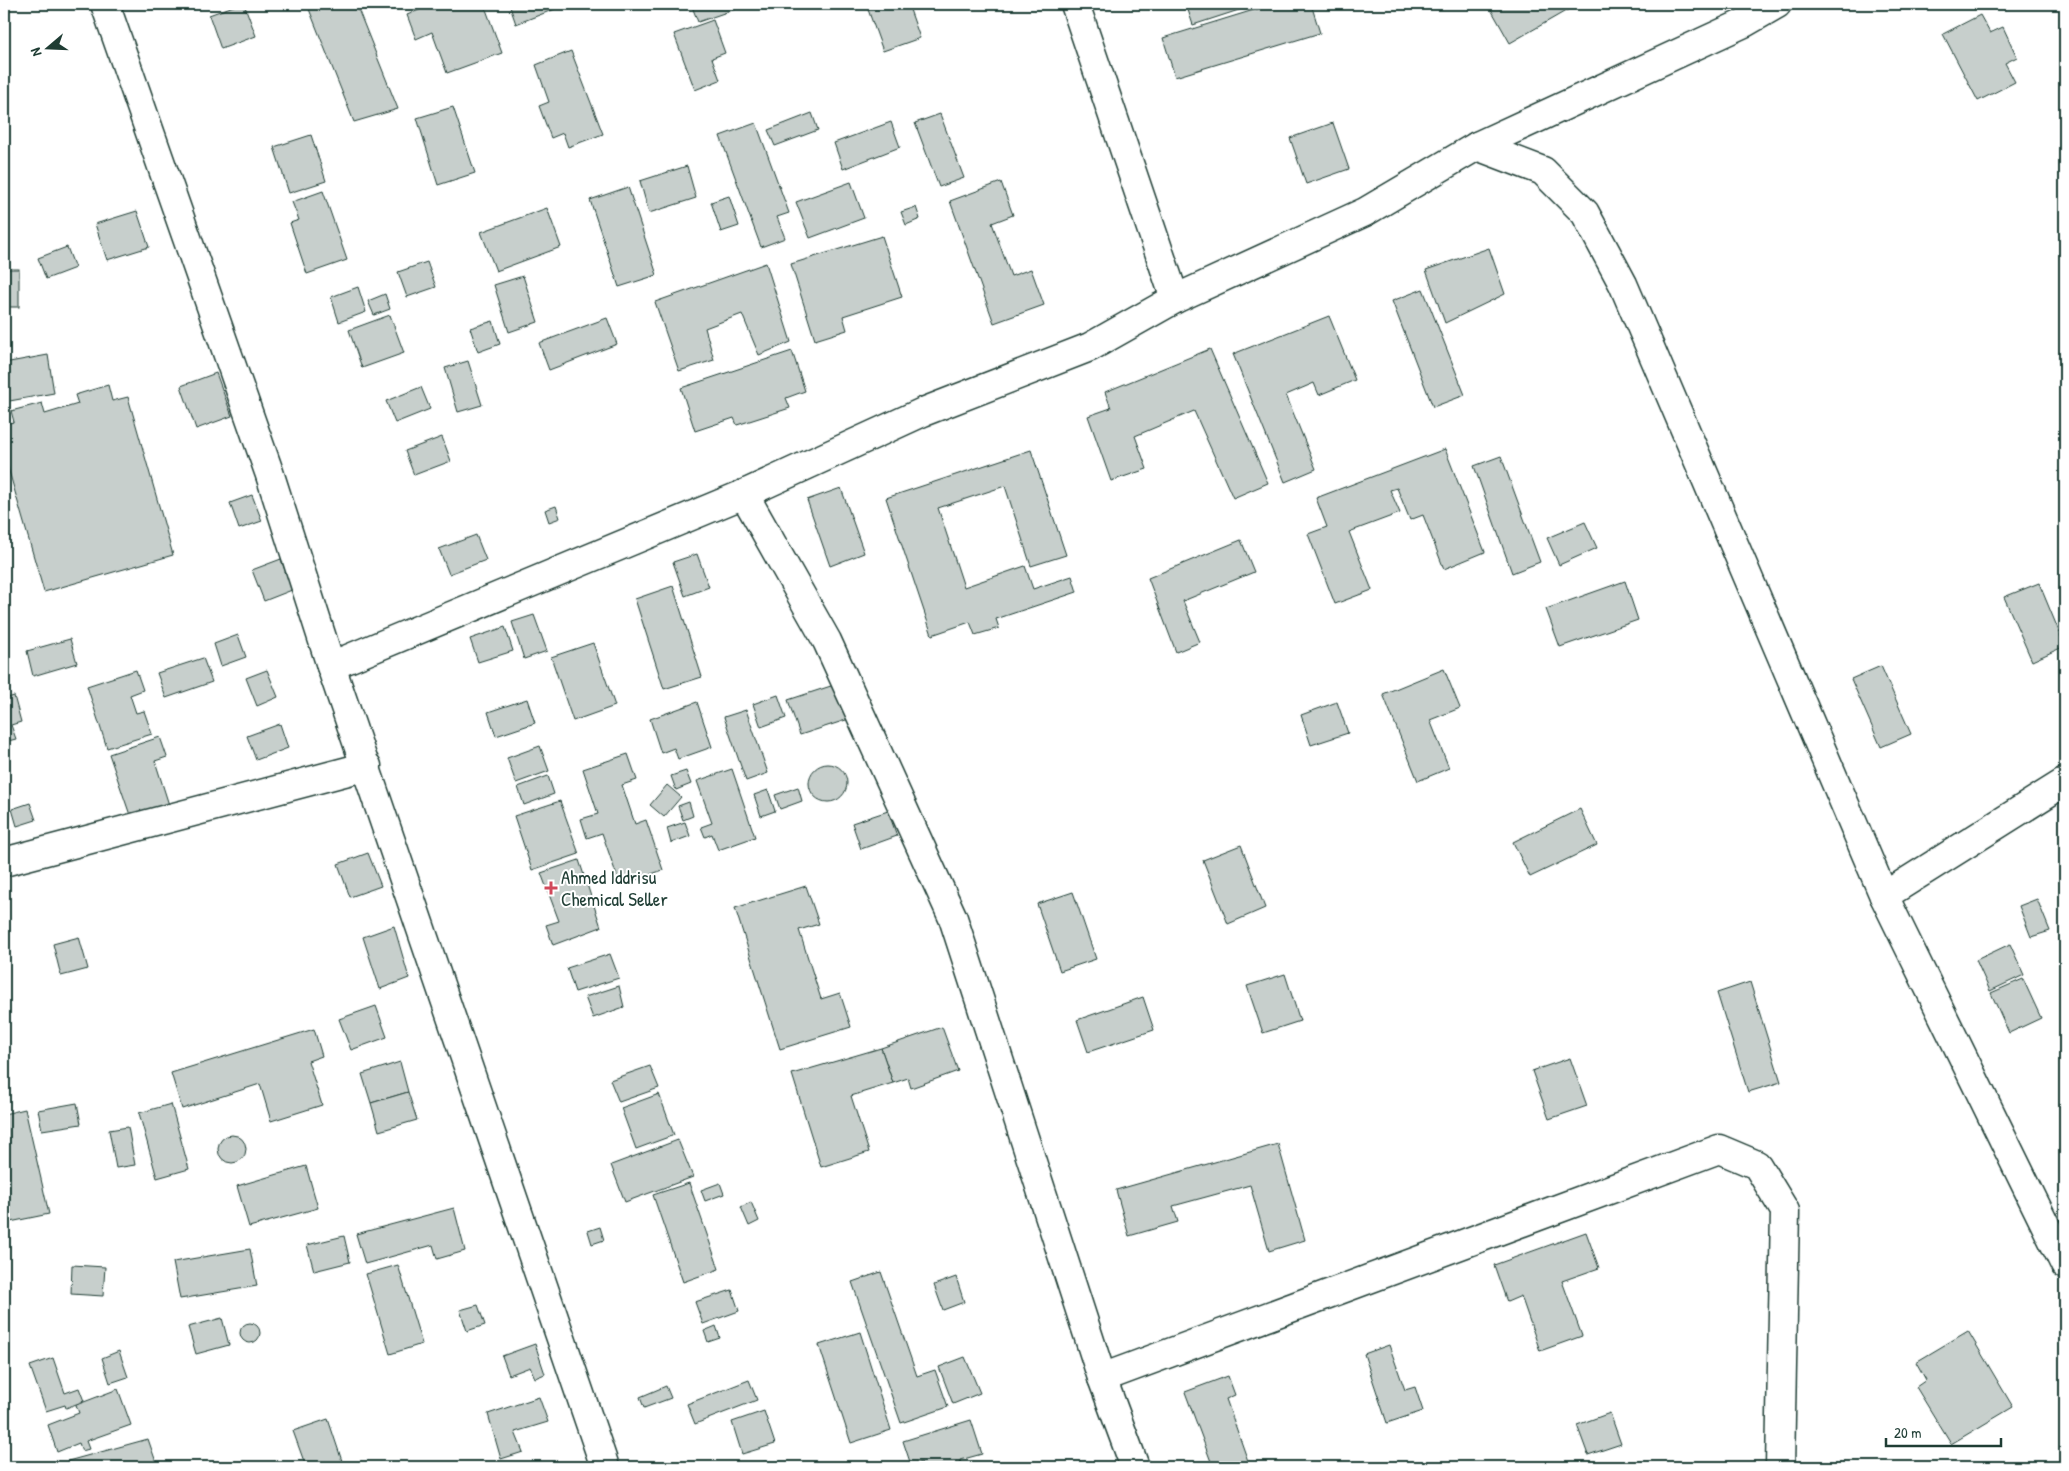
<svg xmlns="http://www.w3.org/2000/svg" width="2069" height="1471" viewBox="0 0 2069 1471" font-family="'Patrick Hand',sans-serif">
<style>
.building{fill:#c7cfcc;stroke:#1f3d34}
.lines{fill:none;stroke-linecap:round;stroke-linejoin:round}
.minor-casing{stroke:#1f3d34;stroke-width:31}
.major-casing{stroke:#1f3d34;stroke-width:31}
.minor{stroke:#fff;stroke-width:28}
.major{stroke:#fff;stroke-width:28}
.poi-dot{fill:#d1495b;stroke:#fff;stroke-width:2}
.labels{text-anchor:middle;stroke-width:4;stroke-linejoin:round;paint-order:stroke}
.poi-label{font-size:19px;fill:#1f3d34;stroke:#fff;text-anchor:start}
</style>
<rect width="100%" height="100%" fill="#fff"/>
<filter id="ink" filterUnits="userSpaceOnUse"><feTurbulence type="fractalNoise" baseFrequency=".02" numOctaves="2"/><feDisplacementMap in="SourceGraphic" scale="10" xChannelSelector="R" yChannelSelector="G"/><feConvolveMatrix kernelMatrix="1 2 1 2 8 2 1 2 1" color-interpolation-filters="sRGB"/></filter>
<g filter="url(#ink)">
<g class="building">
<path d="M239,4H244L256,36L221,49L209,15Z"/>
<path d="M307,4H356L398,109L354,122Z"/>
<path d="M423,4H484L502,53L447,73L432,32L416,39L407,15L424,8Z"/>
<path d="M509,4H554L555,9L516,24Z"/>
<path d="M691,4H750L698,22Z"/>
<path d="M866,4H908L920,38L883,51Z"/>
<path d="M1186,4H1250L1251,6L1193,25Z"/>
<path d="M1270,4H1311L1320,33L1175,77L1163,38L1270,5Z"/>
<path d="M1488,4H1568L1571,8L1510,43Z"/>
<path d="M1980,15L1990,33L2003,27L2017,57L2005,63L2015,82L1978,101L1943,34Z"/>
<path d="M713,20L725,53L712,58L720,80L695,90L674,34Z"/>
<path d="M571,51L603,134L568,147L563,133L551,138L539,106L549,102L536,65Z"/>
<path d="M453,107L475,173L438,185L417,118Z"/>
<path d="M812,113L818,130L775,146L768,130Z"/>
<path d="M940,114L964,178L939,187L915,123Z"/>
<path d="M891,122L900,147L843,169L834,143Z"/>
<path d="M756,123L789,213L777,217L785,238L761,247L720,136Z"/>
<path d="M1333,123L1349,169L1306,184L1290,138Z"/>
<path d="M311,135L326,181L289,193L274,147Z"/>
<path d="M687,166L696,198L649,213L640,181Z"/>
<path d="M851,182L864,218L810,238L796,202Z"/>
<path d="M1001,182L1013,215L992,223L1011,276L1031,269L1044,305L994,323L950,201Z"/>
<path d="M628,187L657,275L619,287L590,200Z"/>
<path d="M323,191L347,260L307,274L290,223L299,220L292,202Z"/>
<path d="M729,196L739,226L721,232L711,202Z"/>
<path d="M916,207L920,219L906,225L901,212Z"/>
<path d="M547,208L561,247L496,271L481,232Z"/>
<path d="M137,211L149,247L107,260L95,224Z"/>
<path d="M882,236L902,297L843,316L847,330L815,340L791,264Z"/>
<path d="M67,247L75,268L46,279L38,258Z"/>
<path d="M1489,248L1505,294L1445,323L1426,270Z"/>
<path d="M427,262L436,287L407,297L398,272Z"/>
<path d="M766,263L791,342L759,355L742,314L705,328L714,360L679,371L655,302Z"/>
<rect x="4" y="269" width="15" height="38"/>
<path d="M523,276L538,322L509,332L494,285Z"/>
<path d="M358,287L366,312L339,322L331,297Z"/>
<path d="M1423,289L1465,395L1433,407L1392,301Z"/>
<path d="M385,294L390,309L374,315L368,301Z"/>
<path d="M390,315L404,353L362,368L349,330Z"/>
<path d="M1329,316L1355,380L1319,395L1314,383L1286,395L1316,469L1285,482L1233,354Z"/>
<path d="M607,318L617,344L549,370L539,343Z"/>
<path d="M493,321L500,344L478,352L470,328Z"/>
<path d="M1210,349L1268,483L1233,498L1194,411L1135,436L1147,469L1111,481L1088,416L1111,408L1105,392Z"/>
<path d="M792,351L805,391L786,398L790,408L737,425L734,418L695,431L681,388Z"/>
<path d="M48,355L54,393L4,402V363Z"/>
<path d="M468,361L482,405L458,412L445,368Z"/>
<path d="M216,373L232,416L196,429L181,386Z"/>
<path d="M108,385L112,401L128,397L173,555L44,592L4,454V424L14,422L11,411L42,403L45,414L78,404L75,395Z"/>
<path d="M421,387L430,409L395,423L386,401Z"/>
<path d="M442,437L451,461L414,475L405,451Z"/>
<path d="M1445,449L1485,552L1444,569L1423,515L1410,520L1397,488L1390,490L1400,513L1349,532L1372,590L1335,604L1308,534L1327,527L1316,498Z"/>
<path d="M1031,450L1066,555L1031,566L1005,486L938,508L964,587L1025,566L1033,589L1072,576L1077,592L996,619L999,628L975,635L970,622L932,635L886,498Z"/>
<path d="M1501,456L1540,562L1512,573L1474,466Z"/>
<path d="M841,488L864,553L830,566L807,500Z"/>
<path d="M252,495L262,521L239,529L230,503Z"/>
<path d="M556,506L560,518L549,522L545,510Z"/>
<path d="M1585,522L1597,548L1559,565L1547,538Z"/>
<path d="M476,535L486,560L449,574L439,549Z"/>
<path d="M1241,540L1254,572L1183,601L1200,642L1176,652L1148,578Z"/>
<path d="M697,554L709,587L685,596L673,562Z"/>
<path d="M281,559L292,590L264,601L252,570Z"/>
<path d="M1625,581L1638,620L1560,647L1546,609Z"/>
<path d="M2039,583L2065,646L2032,661L2004,597Z"/>
<path d="M673,586L702,677L664,689L635,599Z"/>
<path d="M534,615L547,651L524,659L512,622Z"/>
<path d="M505,627L513,651L478,662L470,639Z"/>
<path d="M238,635L246,657L221,666L214,644Z"/>
<path d="M70,639L77,663L33,676L27,651Z"/>
<path d="M593,643L615,706L573,721L551,657Z"/>
<path d="M203,658L212,682L166,698L157,673Z"/>
<path d="M1881,666L1911,734L1881,747L1851,679Z"/>
<path d="M1444,669L1460,708L1430,720L1449,768L1418,781L1383,694Z"/>
<path d="M136,670L143,690L130,695L136,713L144,711L152,734L107,748L87,686Z"/>
<path d="M267,670L278,697L257,706L246,678Z"/>
<path d="M837,684L849,719L800,735L788,700Z"/>
<path d="M778,695L786,718L761,727L753,704Z"/>
<path d="M14,696L21,722L11,725L16,739L4,742V699Z"/>
<path d="M527,699L535,723L496,736L488,712Z"/>
<path d="M697,702L712,747L678,759L674,748L661,753L650,719Z"/>
<path d="M1337,702L1348,733L1311,745L1301,715Z"/>
<path d="M746,710L768,773L746,781L724,717Z"/>
<path d="M280,724L288,748L256,760L247,736Z"/>
<path d="M160,737L167,757L155,761L169,805L131,818L109,754Z"/>
<path d="M540,746L549,771L516,783L507,758Z"/>
<path d="M628,754L637,780L622,785L635,824L646,820L663,870L620,885L602,833L587,838L581,819L598,814L583,769Z"/>
<circle cx="828" cy="783" r="19"/>
<path d="M732,769L755,837L718,850L712,834L705,837L701,827L712,823L697,781Z"/>
<path d="M686,771L691,784L676,790L671,776Z"/>
<path d="M548,776L554,794L524,805L518,787Z"/>
<path d="M667,785L681,797L664,817L650,805Z"/>
<path d="M798,787L802,801L780,809L775,795Z"/>
<path d="M768,790L775,811L761,816L754,795Z"/>
<path d="M560,801L579,854L532,870L514,816Z"/>
<path d="M689,802L693,816L683,820L678,806Z"/>
<path d="M30,803L36,820L17,826L12,809Z"/>
<path d="M1580,809L1597,845L1530,877L1513,842Z"/>
<path d="M888,811L897,836L861,849L852,823Z"/>
<path d="M685,822L690,836L671,843L667,828Z"/>
<path d="M1241,845L1265,908L1228,924L1203,860Z"/>
<path d="M368,853L381,886L350,897L338,864Z"/>
<path d="M579,860L601,927L553,945L546,925L559,921L541,873Z"/>
<path d="M806,886L819,924L799,930L821,999L840,993L851,1027L780,1049L735,908Z"/>
<path d="M1073,892L1096,959L1060,971L1037,904Z"/>
<path d="M2037,899L2050,931L2031,937L2019,906Z"/>
<path d="M394,926L409,978L380,989L363,937Z"/>
<path d="M79,937L88,969L61,976L53,944Z"/>
<path d="M2010,944L2024,975L1990,991L1976,960Z"/>
<path d="M610,954L619,978L575,992L567,968Z"/>
<path d="M1285,974L1300,1021L1263,1033L1247,986Z"/>
<path d="M2023,979L2041,1018L2009,1033L1991,993Z"/>
<path d="M1750,982L1781,1082L1748,1092L1717,993Z"/>
<path d="M619,986L624,1007L593,1018L585,997Z"/>
<path d="M1143,997L1154,1030L1088,1052L1077,1020Z"/>
<path d="M376,1006L387,1037L351,1050L339,1019Z"/>
<path d="M942,1027L958,1071L911,1088L908,1078L893,1083L881,1048Z"/>
<path d="M314,1029L322,1056L308,1061L322,1105L271,1121L260,1084L182,1109L171,1073Z"/>
<path d="M881,1048L893,1083L851,1096L869,1152L821,1167L792,1074Z"/>
<path d="M1570,1058L1587,1106L1549,1119L1532,1071Z"/>
<path d="M400,1062L408,1092L371,1103L362,1074Z"/>
<path d="M650,1066L659,1088L619,1102L610,1080Z"/>
<path d="M408,1092L417,1120L379,1131L371,1103Z"/>
<path d="M659,1094L674,1135L636,1149L621,1108Z"/>
<path d="M77,1103L81,1124L42,1130L38,1110Z"/>
<path d="M171,1104L189,1169L157,1178L139,1113Z"/>
<path d="M25,1109L49,1214L10,1222L4,1193V1114Z"/>
<path d="M128,1127L135,1165L116,1168L109,1130Z"/>
<circle cx="232" cy="1149" r="14"/>
<path d="M678,1140L693,1177L625,1202L611,1165Z"/>
<path d="M1278,1144L1305,1240L1269,1251L1250,1185L1173,1206L1178,1222L1129,1236L1116,1190Z"/>
<path d="M306,1166L318,1208L249,1227L237,1186Z"/>
<path d="M689,1183L719,1269L683,1282L653,1195Z"/>
<path d="M720,1183L724,1194L705,1201L701,1190Z"/>
<path d="M751,1202L759,1221L749,1226L741,1207Z"/>
<path d="M454,1208L465,1251L437,1259L433,1245L365,1264L356,1234Z"/>
<path d="M600,1227L604,1240L592,1244L588,1231Z"/>
<path d="M1586,1232L1599,1268L1562,1281L1582,1336L1540,1351L1521,1296L1507,1302L1494,1265Z"/>
<path d="M344,1236L350,1262L314,1271L307,1245Z"/>
<path d="M250,1249L257,1286L180,1299L173,1262Z"/>
<path d="M72,1265L105,1267L103,1296L71,1294Z"/>
<path d="M398,1265L422,1344L390,1354L366,1274Z"/>
<path d="M881,1272L917,1376L935,1370L948,1407L901,1423L852,1282Z"/>
<path d="M956,1277L964,1302L943,1310L934,1285Z"/>
<path d="M732,1290L739,1311L703,1324L695,1302Z"/>
<path d="M478,1305L485,1325L467,1331L460,1310Z"/>
<path d="M222,1318L229,1345L196,1354L188,1327Z"/>
<circle cx="250" cy="1333" r="10"/>
<path d="M716,1326L720,1338L708,1342L704,1331Z"/>
<path d="M1968,1331L2013,1407L1951,1444L1916,1387L1926,1380L1916,1362Z"/>
<path d="M860,1332L891,1430L851,1443L819,1345Z"/>
<path d="M535,1344L545,1374L535,1378L530,1367L509,1375L502,1356Z"/>
<path d="M1389,1345L1405,1390L1415,1387L1423,1411L1387,1423L1364,1354Z"/>
<path d="M119,1351L128,1377L110,1383L102,1358Z"/>
<path d="M965,1357L980,1393L953,1404L939,1367Z"/>
<path d="M53,1358L65,1393L79,1388L84,1401L66,1408L65,1405L46,1411L30,1366Z"/>
<path d="M1228,1376L1235,1395L1226,1399L1248,1461L1230,1467H1213L1185,1392Z"/>
<path d="M749,1380L757,1400L695,1424L687,1404Z"/>
<path d="M666,1386L671,1398L644,1408L640,1397Z"/>
<path d="M118,1389L131,1425L86,1441L89,1449L82,1451L79,1443L57,1452L48,1425L79,1413L76,1405Z"/>
<path d="M539,1397L548,1422L515,1432L523,1452L501,1459L488,1414Z"/>
<path d="M764,1411L775,1444L742,1454L732,1422Z"/>
<path d="M1610,1413L1621,1444L1588,1455L1577,1425Z"/>
<path d="M328,1419L344,1467H306L293,1431Z"/>
<path d="M971,1420L982,1454L960,1460L962,1467H923L921,1462L911,1465L903,1441Z"/>
<path d="M148,1439L156,1462L137,1467H70L68,1461Z"/>
<path d="M766,1461L768,1467H747Z"/>
</g>
<g class="lines">
<defs>
<g id="minor">
<path d="M1075,4L1175,299"/>
<path d="M1477,146L1543,171L1585,213L1623,284L1884,896L2065,1265"/>
<path d="M744,494L827,641L953,918L1102,1378L1135,1467"/>
<path d="M331,666L744,494L923,412L1090,347L1175,299L1365,212L1477,146L1744,23L1777,4"/>
<path d="M4,862L367,766"/>
<path d="M1884,896L2065,782"/>
<path d="M1102,1378L1719,1149L1757,1165L1785,1211L1780,1467"/>
</g>
<path id="major" d="M105,4L269,472L331,666L605,1467"/>
</defs>
<use href="#minor" class="minor-casing"/>
<use href="#major" class="major-casing"/>
<use href="#minor" class="minor"/>
<use href="#major" class="major"/>
</g>
</g>
<path class="poi-dot" d="M548.5 880.5h5v5h5v5h-5v5h-5v-5h-5v-5h5z"/>
<g class="labels">
<g class="poi-label">
<text x="561" y="884">Ahmed Iddrisu<tspan x="561" dy="22">Chemical Seller</tspan></text>
</g>
</g>
<rect width="2069" height="1471" fill="none" stroke="#fff" stroke-width="20"/>
<rect x="10" y="10" width="2049" height="1451" fill="none" stroke="#1f3d34" stroke-width="2" filter="url(#ink)"/>
<g transform="translate(48 48) rotate(251)" stroke="#ffffff" stroke-width="4" paint-order="stroke">
<path d="M0-4L9 19L0 12L-9 19Z" fill="#1f3d34"/>
<text y="-8" font-size="14" font-weight="bold" text-anchor="middle" fill="#1f3d34">N</text>
</g>
<path d="M1886 1438v8h115v-8" fill="none" stroke="#1f3d34" stroke-width="2.5"/>
<text x="1894" y="1438" font-size="15" fill="#1f3d34" stroke="#ffffff" stroke-width="4" paint-order="stroke">20 m</text>
</svg>
